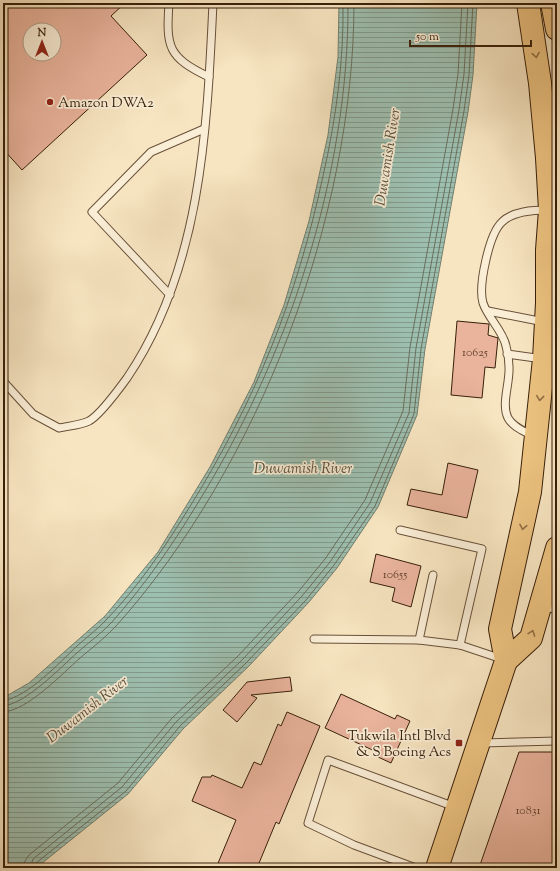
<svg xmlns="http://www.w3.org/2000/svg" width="560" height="871" viewBox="0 0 560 871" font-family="'Sorts Mill Goudy',serif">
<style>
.water{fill:url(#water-rules);stroke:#757f6e}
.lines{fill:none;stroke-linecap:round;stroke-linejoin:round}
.shore{stroke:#6a6f5d;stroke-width:1}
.building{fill:#e9b39c;stroke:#381f0a;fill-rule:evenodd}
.lane-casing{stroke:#685038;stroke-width:9}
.primary-casing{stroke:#381f0a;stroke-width:24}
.highway-casing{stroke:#381f0a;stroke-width:24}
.lane{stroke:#faeed7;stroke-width:7}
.primary{stroke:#ecc280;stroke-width:22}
.highway{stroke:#ecc280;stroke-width:22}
.oneway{stroke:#927045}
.poi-dot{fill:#8f2418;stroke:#faeed7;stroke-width:1.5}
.labels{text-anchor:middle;stroke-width:3.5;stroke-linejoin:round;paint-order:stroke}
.number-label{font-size:12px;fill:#64442e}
.poi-label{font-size:14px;fill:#381f0a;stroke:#faeed7;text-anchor:start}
.water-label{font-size:15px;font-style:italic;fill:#564f3c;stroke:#faeed7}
</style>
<defs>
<pattern id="water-rules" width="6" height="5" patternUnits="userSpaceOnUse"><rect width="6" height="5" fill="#9dbfb0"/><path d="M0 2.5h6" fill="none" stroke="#819b8d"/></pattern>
</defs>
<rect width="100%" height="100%" fill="#f7e5c1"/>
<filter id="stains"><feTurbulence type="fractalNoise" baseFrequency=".005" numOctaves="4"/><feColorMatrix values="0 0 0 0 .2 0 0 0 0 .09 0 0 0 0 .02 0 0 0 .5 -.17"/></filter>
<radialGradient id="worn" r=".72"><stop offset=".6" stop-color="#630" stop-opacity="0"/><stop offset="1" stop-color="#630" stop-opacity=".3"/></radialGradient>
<path class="water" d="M339,3H477L473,75L468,112L425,349L417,415L378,507L337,568L309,602L249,666L183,729L128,794L36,868H3V698L29,683L105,616L158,552L210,467L254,382L284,305L309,221L328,135L338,57Z"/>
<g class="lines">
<g class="shore">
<path d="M3,701C29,696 58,664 77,646C87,637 98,629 107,619C139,586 165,547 189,508C255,402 297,298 323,176C336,119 344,61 343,3"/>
<path d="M3,706C26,704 61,667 78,652C89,642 102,633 112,622C144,586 171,547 196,506C287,360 349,176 348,3"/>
<path d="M3,712C27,711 62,674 80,658C92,648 106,637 117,625C259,466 354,217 354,3"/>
<path d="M24,868L25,861L29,855L118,783L172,718L238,656L298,592L325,559L365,500L403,411L410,347L453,109L458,74L462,3"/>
<path d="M30,868L33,859L122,787L176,722L242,660L302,596L330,562L370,503L409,413L416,348L459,110L464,74L468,3"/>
<path d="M35,868L36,863L126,791L180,726L246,663L306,600L334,565L375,506L414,414L421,349L464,111L469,75L473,3"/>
</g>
</g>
<g class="building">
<path d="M3,3H125L111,16L147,55L22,170L3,149ZM30,30H54V54H30Z"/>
<path d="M457,321L489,324L488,335L498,338L495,368L485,367L482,398L451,395Z"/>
<path d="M448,463L478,470L467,518L407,505L411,489L442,495Z"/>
<path d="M376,554L421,566L411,607L392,601L395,588L370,582Z"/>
<path d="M290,677L292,691L251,695L257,698L237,722L223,710L247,682Z"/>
<path d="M341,694L395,719L397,715L410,721L391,763L378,757L379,753L325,728Z"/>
<path d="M287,712L320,726L279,824L276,822L257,868H216L236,820L192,801L202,777H211L212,775L242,788L254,762L261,765L278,724L281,726Z"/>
<path d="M519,752H557V868H479Z"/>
</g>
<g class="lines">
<defs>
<g id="lane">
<path d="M169,3C166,48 168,57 209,77"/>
<path d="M170,295L92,212L151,152L204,129"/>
<path d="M488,311L544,322"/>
<path d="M507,354L543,359"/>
<path d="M3,381L33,414L59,428C68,426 81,425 89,421C100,415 119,389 127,378C201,269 207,131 213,3"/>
<path d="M533,436C524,431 513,427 508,418C501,404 510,383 509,367C509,360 508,353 506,346C503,331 488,318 483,303C478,286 489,234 502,222C513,211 533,210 548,210"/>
<path d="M400,530L482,549L460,645"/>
<path d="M433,575L419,640L460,645L502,659"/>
<path d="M543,606L557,610"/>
<path d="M314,639L419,640"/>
<path d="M482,743L557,741"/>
<path d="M416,868L354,845L308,823L328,760L455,807"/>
</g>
<g id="primary">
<path d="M506,661L531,638L557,548"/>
<path d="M437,868L506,661L500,629L530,492L544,359L547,303V250L550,210L547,158L540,83L528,3"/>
</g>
<g id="highway">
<path d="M552,3L557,29"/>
<path d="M544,359L557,340"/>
</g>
</defs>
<use href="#lane" class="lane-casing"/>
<use href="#primary" class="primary-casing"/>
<use href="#highway" class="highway-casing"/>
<use href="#lane" class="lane"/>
<use href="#primary" class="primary"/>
<use href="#highway" class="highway"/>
</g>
<defs><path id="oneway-chevron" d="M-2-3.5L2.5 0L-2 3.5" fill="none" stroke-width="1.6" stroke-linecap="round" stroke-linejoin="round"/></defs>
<g class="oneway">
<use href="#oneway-chevron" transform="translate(536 55) rotate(81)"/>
<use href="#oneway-chevron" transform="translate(540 398) rotate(96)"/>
<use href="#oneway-chevron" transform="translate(523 527) rotate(101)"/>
<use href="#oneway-chevron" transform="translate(532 633) rotate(-70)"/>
</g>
<g class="poi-dot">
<circle cx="50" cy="102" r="4"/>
<rect x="455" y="739" width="8" height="8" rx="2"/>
</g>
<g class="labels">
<g class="number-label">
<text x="475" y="356">10625</text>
<text x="395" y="578">10655</text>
<text x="528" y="814">10831</text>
</g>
<g class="poi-label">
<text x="58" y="107">Amazon DWA2</text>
<text x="451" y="740" text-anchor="end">Tukwila Intl Blvd<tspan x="451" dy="16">&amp; S Boeing Acs</tspan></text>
</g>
<g class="water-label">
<text transform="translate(387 157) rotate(-81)" y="5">Duwamish River</text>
<text x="303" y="473">Duwamish River</text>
<text transform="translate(87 709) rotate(-38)" y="5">Duwamish River</text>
</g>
</g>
<rect width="560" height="871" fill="none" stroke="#f7e5c1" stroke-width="16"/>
<rect x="4" y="4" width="552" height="863" fill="none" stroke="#381f0a" stroke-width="2"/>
<rect x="8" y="8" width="544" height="855" fill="none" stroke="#381f0a"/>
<g transform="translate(42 42)"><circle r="19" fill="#faeed7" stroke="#ac9b85"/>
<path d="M0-3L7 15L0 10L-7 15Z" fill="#8f2418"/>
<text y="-6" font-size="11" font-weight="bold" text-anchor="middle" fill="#381f0a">N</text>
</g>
<path d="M410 40v6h121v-6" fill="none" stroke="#381f0a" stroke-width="2"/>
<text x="416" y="40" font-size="12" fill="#381f0a" stroke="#faeed7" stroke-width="3" paint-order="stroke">50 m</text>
<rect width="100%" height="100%" filter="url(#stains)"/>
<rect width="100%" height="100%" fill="url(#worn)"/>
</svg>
